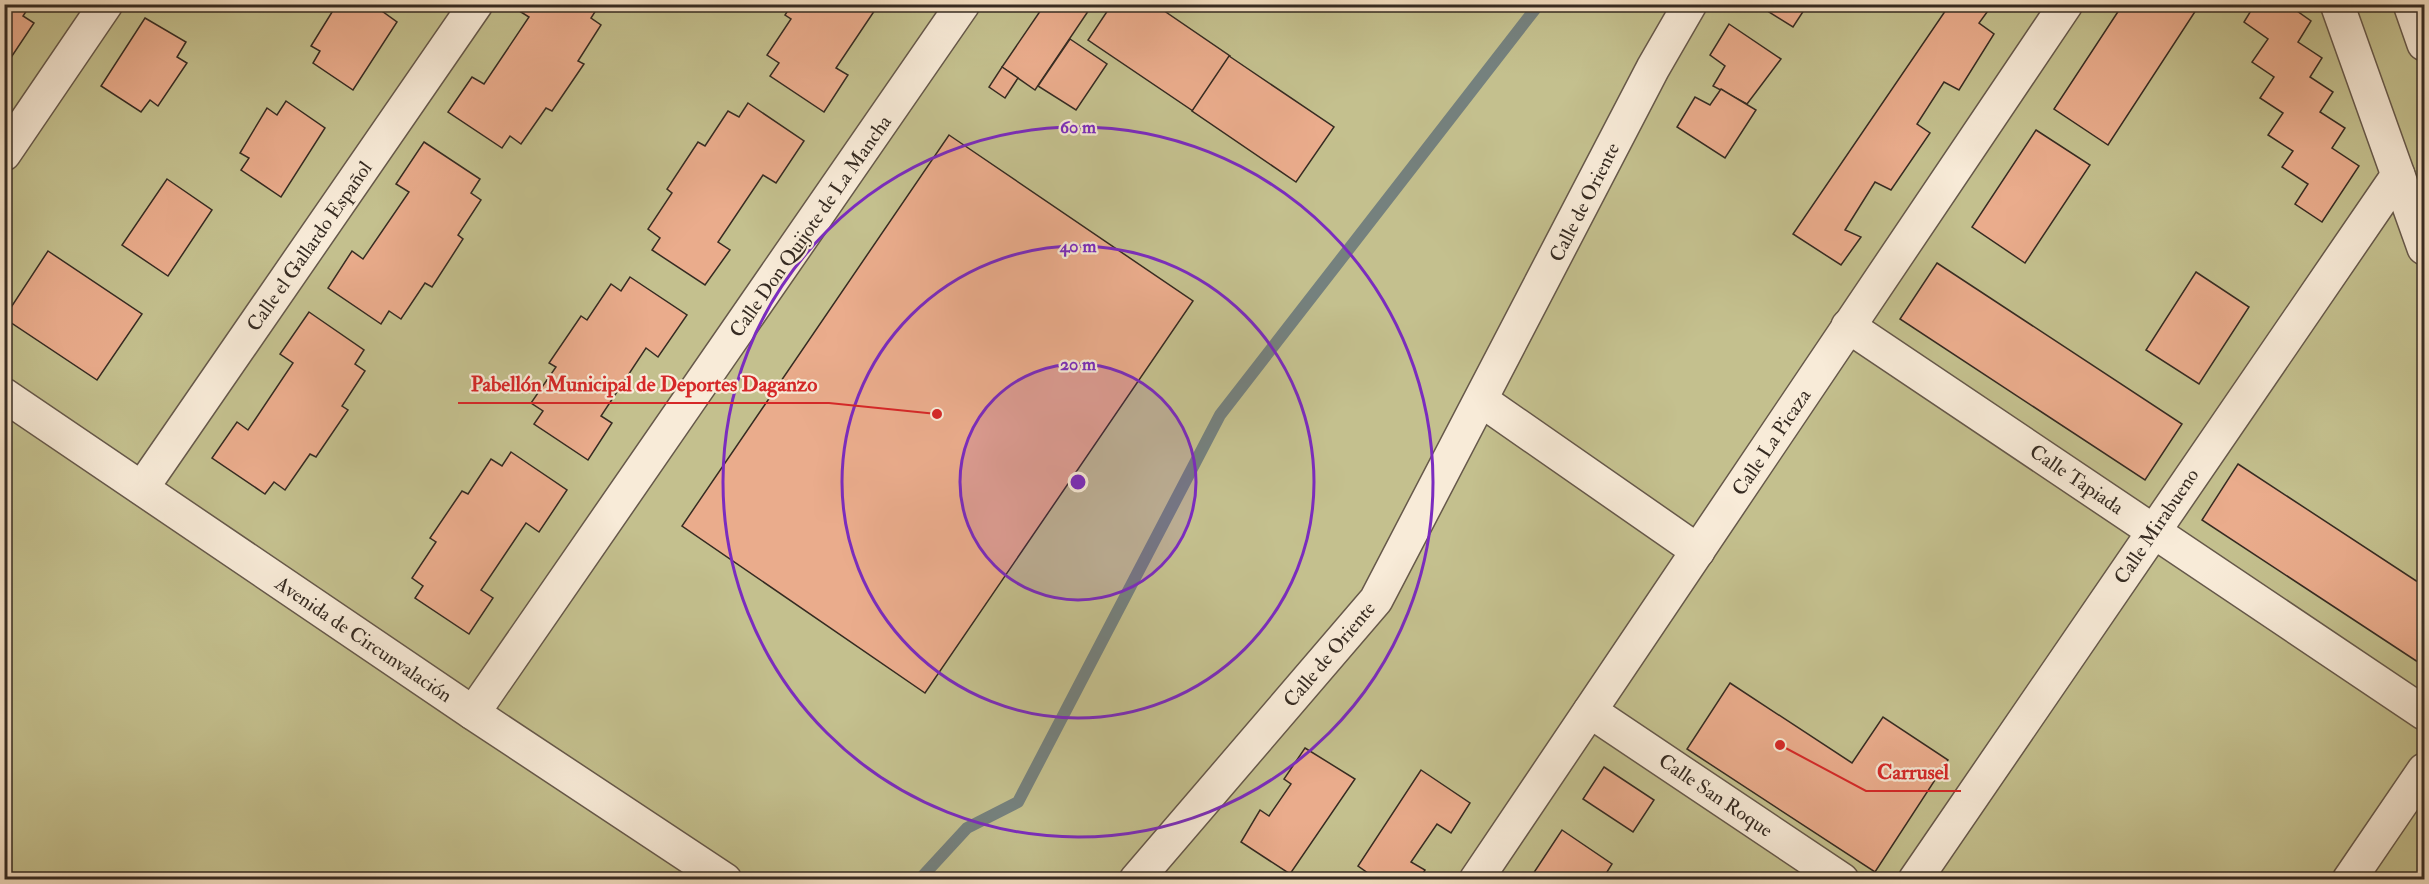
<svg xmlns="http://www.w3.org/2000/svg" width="2429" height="884" viewBox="0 0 2429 884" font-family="'IM FELL Double Pica',serif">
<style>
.park{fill:#c4c08e;stroke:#7d7658;stroke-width:1.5}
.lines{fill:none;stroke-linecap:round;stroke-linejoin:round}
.stream{stroke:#75817e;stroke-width:12}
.building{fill:#eaac8c;stroke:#362b22;stroke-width:1.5}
.minor-casing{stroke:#66584a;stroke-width:36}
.minor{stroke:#f8ebd8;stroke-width:33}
.ring{fill:none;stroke:#7b2cbf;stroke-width:3}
.labels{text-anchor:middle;stroke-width:4.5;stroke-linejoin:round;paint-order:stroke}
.street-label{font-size:20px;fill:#362b22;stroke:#f8ebd8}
.centre{fill:#7b2cbf;stroke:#f8ebd8;stroke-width:3}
.ring-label{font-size:18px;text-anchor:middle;font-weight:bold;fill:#7b2cbf;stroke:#f8ebd8;stroke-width:4.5;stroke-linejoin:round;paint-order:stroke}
.leader{fill:none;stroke:#d62828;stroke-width:2}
.callout-dot{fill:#d62828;stroke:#f8ebd8;stroke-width:2}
.callout-label{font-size:21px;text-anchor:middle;font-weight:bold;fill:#d62828;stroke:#f8ebd8;stroke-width:4.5;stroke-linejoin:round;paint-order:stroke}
</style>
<rect width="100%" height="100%" fill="#f5e0c3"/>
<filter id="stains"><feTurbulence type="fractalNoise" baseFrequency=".00333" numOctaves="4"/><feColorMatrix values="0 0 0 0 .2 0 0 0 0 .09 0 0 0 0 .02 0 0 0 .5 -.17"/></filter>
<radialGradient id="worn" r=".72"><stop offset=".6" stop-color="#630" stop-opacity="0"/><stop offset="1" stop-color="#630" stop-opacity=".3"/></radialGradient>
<path class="park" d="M4,5H2424V879H5Z"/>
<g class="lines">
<path class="stream" d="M919,880L967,828L1018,802L1220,415L1539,4"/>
</g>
<g class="building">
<path d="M4,4H31L23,16L34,23L8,62L4,60Z"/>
<path d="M337,4L348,9L351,4H372L397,22L353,90L313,63L320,51L311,46Z"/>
<path d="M519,4H600L591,18L601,25L578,61L584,64L552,111L546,108L521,144L510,136L502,148L448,112L472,77L484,84L529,17L516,9Z"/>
<path d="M792,4H879L836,68L848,75L824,112L770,76L779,63L767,55L791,19L785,15Z"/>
<path d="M1045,4H1093L1035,90L1002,67Z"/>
<path d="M1112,4H1154L1230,56L1193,111L1088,40Z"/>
<path d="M1756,4H1808L1793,27Z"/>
<path d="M1950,4H1993L1979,23L1994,34L1959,90L1944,82L1917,124L1930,133L1891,190L1875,182L1845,230L1861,237L1841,265L1793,234Z"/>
<path d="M2123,4H2200L2108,145L2054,109Z"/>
<path d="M2255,4H2287L2311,21L2298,42L2322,58L2310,77L2333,92L2320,112L2345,128L2332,148L2359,166L2322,222L2295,204L2308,184L2282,167L2293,151L2268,135L2283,113L2260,98L2274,77L2252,62L2268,39L2244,22Z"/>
<path d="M145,18L186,42L177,57L187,63L158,106L150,100L141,112L101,86Z"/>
<path d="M1729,24L1781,59L1747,104L1713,86L1725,66L1710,55Z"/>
<path d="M1070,39L1107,64L1076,110L1038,86Z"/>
<path d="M1229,56L1334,127L1296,182L1192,111Z"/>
<path d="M1002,67L1018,78L1005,98L989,87Z"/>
<path d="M1721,89L1756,110L1725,158L1677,127L1695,97L1710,105Z"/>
<path d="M286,101L325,128L281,197L241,170L249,158L240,153L267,108L277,115Z"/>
<path d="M748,103L804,141L776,183L763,175L718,242L730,250L705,285L652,250L660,238L648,229L672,193L667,189L698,142L705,146L728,111L739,117Z"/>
<path d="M2036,130L2090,165L2025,263L1972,227Z"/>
<path d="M949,135L1193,301L925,693L682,526Z"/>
<path d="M424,142L480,179L471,193L481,200L458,235L463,239L432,287L425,283L401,319L389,311L381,324L328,288L352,251L363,259L409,192L396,184Z"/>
<path d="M167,179L212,210L168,276L122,245Z"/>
<path d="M48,251L142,314L97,380L4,318Z"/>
<path d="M1937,263L2182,424L2145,480L1900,319Z"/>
<path d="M2196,272L2249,307L2199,384L2146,350Z"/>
<path d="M630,277L687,315L658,357L646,348L601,416L612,423L588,460L534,424L543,411L531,403L556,367L549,363L581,316L587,320L611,284L621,291Z"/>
<path d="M309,312L364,350L355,364L365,371L342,406L348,410L316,457L310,454L285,490L274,482L265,494L212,458L237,422L248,430L293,363L280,354Z"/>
<path d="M511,452L567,490L539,532L526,523L481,590L493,598L469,634L415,598L423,586L412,578L436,542L430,538L462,491L468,494L491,459L502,466Z"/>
<path d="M2238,464L2424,586V666L2202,520Z"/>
<path d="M1730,683L1852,763L1883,717L1948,760L1875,872L1687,749Z"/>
<path d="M1305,748L1355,779L1290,874L1241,842L1260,810L1269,816L1291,784L1284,779Z"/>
<path d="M1604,767L1654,800L1633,832L1583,799Z"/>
<path d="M1421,770L1470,803L1451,833L1437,824L1411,862L1425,870L1419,880H1378L1358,866Z"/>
<path d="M1562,830L1612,864L1602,880H1529Z"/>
</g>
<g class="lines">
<defs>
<g id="minor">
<path d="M2337,4L2424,248"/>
<path d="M2410,4L2424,44"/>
<path d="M4,154L106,4"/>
<path d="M1848,326L2424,713"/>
<path d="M4,395L473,713L725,880"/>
<path d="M1481,400L1698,551"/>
<path d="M142,488L476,4"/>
<path d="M1590,711L1842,880"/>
<path d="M473,713L963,4"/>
<path d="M1136,880L1376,600L1653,68L1690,4"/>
<path d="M1476,880L2066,4"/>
<path d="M1915,880L2398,175"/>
<path d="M2349,880L2424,770"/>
</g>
</defs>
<use href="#minor" class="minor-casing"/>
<use href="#minor" class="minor"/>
</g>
<circle cx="1078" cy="482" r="118" fill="#7b2cbf" fill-opacity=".12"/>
<g class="ring">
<circle cx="1078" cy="482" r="118"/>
<circle cx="1078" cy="482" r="236"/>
<circle cx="1078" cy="482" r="355"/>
</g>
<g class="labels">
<g class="street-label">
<text transform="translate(1584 202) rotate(-63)" y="7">Calle de Oriente</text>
<text transform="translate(810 226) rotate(-55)" y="7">Calle Don Quijote de La Mancha</text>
<text transform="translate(309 246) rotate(-55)" y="7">Calle el Gallardo Español</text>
<text transform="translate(1771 442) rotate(-56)" y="7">Calle La Picaza</text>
<text transform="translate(2077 479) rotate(34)" y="7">Calle Tapiada</text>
<text transform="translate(2156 526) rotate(-56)" y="7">Calle Mirabueno</text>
<text transform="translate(364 639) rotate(34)" y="7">Avenida de Circunvalación</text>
<text transform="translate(1329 654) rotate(-50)" y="7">Calle de Oriente</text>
<text transform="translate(1716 795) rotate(34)" y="7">Calle San Roque</text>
</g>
</g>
<circle cx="1078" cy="482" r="9" class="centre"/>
<g class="ring-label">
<text x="1078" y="133">60 m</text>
<text x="1078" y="252">40 m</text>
<text x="1078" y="370">20 m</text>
</g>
<path class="leader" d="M937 414L829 403H458M1780 745L1866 791H1961"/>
<g class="callout-dot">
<circle cx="937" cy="414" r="6"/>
<circle cx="1780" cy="745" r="6"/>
</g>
<g class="callout-label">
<text x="644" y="391">Pabellón Municipal de Deportes Daganzo</text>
<text x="1913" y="779">Carrusel</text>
</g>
<rect width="2429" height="884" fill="none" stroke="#f5e0c3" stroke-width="24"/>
<rect x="6" y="6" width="2417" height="872" fill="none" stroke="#362b22" stroke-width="3"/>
<rect x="12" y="12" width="2405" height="860" fill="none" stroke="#362b22" stroke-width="1.5"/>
<rect width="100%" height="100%" filter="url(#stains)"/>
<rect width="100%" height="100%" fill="url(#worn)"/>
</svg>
